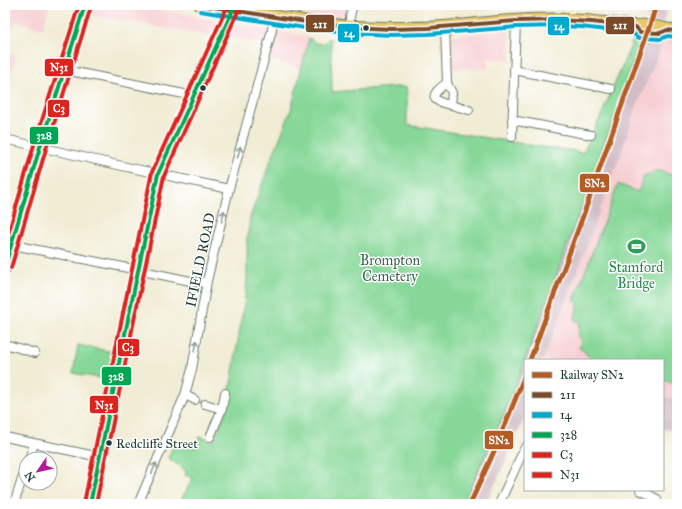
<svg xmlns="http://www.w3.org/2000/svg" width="682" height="509" viewBox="0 0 682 509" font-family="'IM FELL Great Primer',serif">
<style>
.built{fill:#f7cfd3}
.industrial{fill:#d2bdc7}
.green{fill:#87d898;stroke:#538a66}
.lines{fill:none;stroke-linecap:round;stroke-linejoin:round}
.minor-casing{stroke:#687a6c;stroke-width:10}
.primary-casing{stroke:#687a6c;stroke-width:15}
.trunk-casing{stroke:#687a6c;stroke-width:16}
.minor{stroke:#fff;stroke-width:8}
.primary{stroke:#eac769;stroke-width:13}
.trunk{stroke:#eac769;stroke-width:14}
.bus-1-casing{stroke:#fff;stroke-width:7}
.bus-2-casing{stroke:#fff;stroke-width:7}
.bus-3-casing{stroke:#fff;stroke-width:7}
.bus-4-casing{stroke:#fff;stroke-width:7}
.bus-5-casing{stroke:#fff;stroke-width:7}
.bus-1{stroke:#7a4b2a;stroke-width:4}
.bus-2{stroke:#00a9ce;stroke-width:4}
.bus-3{stroke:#00a651;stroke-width:4}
.bus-4{stroke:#dc241f;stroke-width:4}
.bus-5{stroke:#dc241f;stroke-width:4}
.rail-1-casing{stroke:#fff;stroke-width:8}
.rail-1{stroke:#b55b24;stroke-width:5}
.oneway{stroke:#8f9e9a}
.bus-dot{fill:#1f3d34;stroke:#fff;stroke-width:1.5}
.labels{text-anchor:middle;stroke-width:3;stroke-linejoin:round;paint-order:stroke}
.bus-label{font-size:13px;fill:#1f3d34;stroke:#fff;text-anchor:start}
.street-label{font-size:14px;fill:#1f3d34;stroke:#fff}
.park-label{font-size:14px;fill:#39644d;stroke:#fff}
.leisure-label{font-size:14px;fill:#27864d;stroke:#fff}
.line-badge{stroke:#fff;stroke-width:1.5}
.badge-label{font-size:11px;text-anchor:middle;font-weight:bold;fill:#fff}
</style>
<rect width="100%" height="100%" fill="#fff"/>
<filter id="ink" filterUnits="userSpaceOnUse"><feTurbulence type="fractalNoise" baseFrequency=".025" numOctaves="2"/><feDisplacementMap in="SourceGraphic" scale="8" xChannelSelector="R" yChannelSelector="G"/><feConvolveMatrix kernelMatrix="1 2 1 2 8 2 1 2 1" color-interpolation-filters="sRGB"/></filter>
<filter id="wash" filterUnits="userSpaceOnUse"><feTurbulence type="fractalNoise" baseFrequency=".012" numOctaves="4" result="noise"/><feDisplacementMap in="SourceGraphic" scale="16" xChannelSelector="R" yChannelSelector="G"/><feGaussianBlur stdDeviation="0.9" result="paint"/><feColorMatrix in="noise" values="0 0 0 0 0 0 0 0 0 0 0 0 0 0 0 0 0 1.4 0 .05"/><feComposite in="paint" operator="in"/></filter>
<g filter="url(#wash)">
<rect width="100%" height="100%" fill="#f1ecd4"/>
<g class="built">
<path d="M5,5H49L43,29L15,21L6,53L16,56L6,95L5,94Z"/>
<path d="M92,5H130L222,21L215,37L89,15Z"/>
<path d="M246,5H348L344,19L246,6Z"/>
<path d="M234,23L267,30L264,44L228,37Z"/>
<path d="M509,29L511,62L507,59H488V69H452L450,36Z"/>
<path d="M278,32L309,36L301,69L269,60Z"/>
<path d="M665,38H677V399L663,397V360H543L569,294L623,148L635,111Z"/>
</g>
<g class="industrial">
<path d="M648,5H668L663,23L647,21V13Z"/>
<path d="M635,36L665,38L635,111L623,148L569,294L543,360H525V417L486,504H453L582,153H584Z"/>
<path d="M663,397L677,399V432L663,429Z"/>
</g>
<g class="green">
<path d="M635,36L642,37L616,112L522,369L505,412L463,504H179L193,478L185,475L186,472L183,468L168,458L176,440L194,448L200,436L213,442L227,409L246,291L247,281V239L250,218L266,173L291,110L309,38L311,39L315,43C322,44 324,44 328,39H331L332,92L393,87H407V125L549,148L569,150L583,153L605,107Z"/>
<path d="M658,170L677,177V385L663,380V360H605L602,359L601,360H593L585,353L584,350H582L579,348L581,343C578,337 578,328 580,322L574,320L579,303L574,301L618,184L638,192L644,176Z"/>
<path d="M78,345L113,352L108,380L73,373Z"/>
</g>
</g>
<g filter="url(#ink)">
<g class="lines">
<defs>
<g id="minor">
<path d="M349,27L351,11L354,5"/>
<path d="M445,27L447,83L452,93L451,105L469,110"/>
<path d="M65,70L194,96"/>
<path d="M514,70L611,89"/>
<path d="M447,83C442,86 428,96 438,101C441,103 447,104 451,105"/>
<path d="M512,120L591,135"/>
<path d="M512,137L516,21"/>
<path d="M5,139L122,166L229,189"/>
<path d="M8,244L138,270L200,283L207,281"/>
<path d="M5,344L35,353"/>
<path d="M185,395L195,400"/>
<path d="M205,404L222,409L210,437"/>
<path d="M222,409L225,393"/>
<path d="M5,437L100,457"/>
<path d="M29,459L34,444"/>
<path d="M640,490L657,499L654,504"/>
<path d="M14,504L26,467"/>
<path d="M138,504L185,395L192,369L207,281L229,189L272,30L273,17"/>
<path d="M499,504L525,447"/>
</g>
<path id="primary" d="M201,5C257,12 312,27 369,28C400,29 432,29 463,26C492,23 520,20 548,20C578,19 607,24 636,27L641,26L659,28L667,30L677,31"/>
<g id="trunk">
<path d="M5,266L40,147L65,70L85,5"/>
<path d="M90,504L158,174L235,5"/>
</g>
</defs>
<use href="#minor" class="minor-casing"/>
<use href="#primary" class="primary-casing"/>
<use href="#trunk" class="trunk-casing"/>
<use href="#minor" class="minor"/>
<use href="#primary" class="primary"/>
<use href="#trunk" class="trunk"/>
<defs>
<path id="bus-1" d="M201,5L306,22L348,27L392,29L428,28L516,21L559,20L592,22L636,27L640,32L660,33L667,30L677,31"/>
<path id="bus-2" d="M200,11L305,28L347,33L392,35L428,34L517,27L559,26L581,27L633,33L637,37L640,38L660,39L668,36L676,37"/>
<g id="bus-3">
<path d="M5,266L40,147L85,5"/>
<path d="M90,504L158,174L235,5"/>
</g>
<g id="bus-4">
<path d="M11,268L46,149L91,7"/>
<path d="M96,504L164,176L240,7"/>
</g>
<g id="bus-5">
<path d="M5,245L34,145L79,5"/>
<path d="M84,503L152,172L228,5"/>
</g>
</defs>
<use href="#bus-1" class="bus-1-casing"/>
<use href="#bus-2" class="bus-2-casing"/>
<use href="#bus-3" class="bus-3-casing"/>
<use href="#bus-4" class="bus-4-casing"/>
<use href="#bus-5" class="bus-5-casing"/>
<use href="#bus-1" class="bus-1"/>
<use href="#bus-2" class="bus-2"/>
<use href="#bus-3" class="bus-3"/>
<use href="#bus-4" class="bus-4"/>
<use href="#bus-5" class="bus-5"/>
<defs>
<g id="rail-1">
<path d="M530,360L583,216L651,22L656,5"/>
<path d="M470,504L496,447L525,375"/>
</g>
</defs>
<use href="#rail-1" class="rail-1-casing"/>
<use href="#rail-1" class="rail-1"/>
</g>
<defs><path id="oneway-shaft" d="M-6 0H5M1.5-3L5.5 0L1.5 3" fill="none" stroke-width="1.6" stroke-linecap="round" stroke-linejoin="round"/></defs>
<g class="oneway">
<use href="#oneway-shaft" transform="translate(239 152) rotate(-75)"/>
<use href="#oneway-shaft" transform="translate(223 216) rotate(-77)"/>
<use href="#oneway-shaft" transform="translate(196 346) rotate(-80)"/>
<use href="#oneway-shaft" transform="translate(154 468) rotate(-67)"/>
</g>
</g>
<defs>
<symbol id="stadium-bare" viewBox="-9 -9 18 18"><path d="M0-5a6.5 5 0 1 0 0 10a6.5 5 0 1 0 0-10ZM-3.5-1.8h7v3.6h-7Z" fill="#2e9e5b" stroke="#fff" stroke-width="2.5" paint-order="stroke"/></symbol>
</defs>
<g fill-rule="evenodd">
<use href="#stadium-bare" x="624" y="234" width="25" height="25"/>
</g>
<g class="bus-dot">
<circle cx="366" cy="28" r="3.5"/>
<circle cx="203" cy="88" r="3.5"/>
<circle cx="109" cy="443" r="3.5"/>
</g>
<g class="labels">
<g class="bus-label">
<text x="116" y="448">Redcliffe Street</text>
</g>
<g class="street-label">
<text transform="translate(200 260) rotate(-78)" y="5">IFIELD ROAD</text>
</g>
<g class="park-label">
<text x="390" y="265">Brompton<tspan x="390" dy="16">Cemetery</tspan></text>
</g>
<g class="leisure-label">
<text x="636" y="272">Stamford<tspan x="636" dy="16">Bridge</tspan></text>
</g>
</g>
<g class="line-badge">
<rect x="305" y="14" width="30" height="19" rx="4" fill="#7a4b2a"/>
<rect x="605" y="16" width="30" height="19" rx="4" fill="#7a4b2a"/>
<rect x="547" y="16" width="23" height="20" rx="4" fill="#00a9ce"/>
<rect x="337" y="23" width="23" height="20" rx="4" fill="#00a9ce"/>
<rect x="44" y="58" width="30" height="19" rx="4" fill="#dc241f"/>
<rect x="47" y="99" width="23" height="19" rx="4" fill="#dc241f"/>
<rect x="29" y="126" width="30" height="19" rx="4" fill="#00a651"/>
<rect x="579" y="173" width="31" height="20" rx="4" fill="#b55b24"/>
<rect x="117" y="338" width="23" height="19" rx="4" fill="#dc241f"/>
<rect x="101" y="366" width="31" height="20" rx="4" fill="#00a651"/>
<rect x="89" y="395" width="30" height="19" rx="4" fill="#dc241f"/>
<rect x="484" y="430" width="30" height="20" rx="4" fill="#b55b24"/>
</g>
<g class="badge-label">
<text x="320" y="28">211</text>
<text x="620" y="29">211</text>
<text x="559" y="30">14</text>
<text x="349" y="37">14</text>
<text x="59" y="71">N31</text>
<text x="59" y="112">C3</text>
<text x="44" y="139">328</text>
<text x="595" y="187">SN2</text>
<text x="128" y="351">C3</text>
<text x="116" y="380">328</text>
<text x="104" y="409">N31</text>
<text x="499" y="444">SN2</text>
</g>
<rect width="682" height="509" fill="none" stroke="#fff" stroke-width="20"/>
<rect x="524" y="359" width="140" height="132" fill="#ffffff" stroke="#a5b1ae"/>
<rect x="532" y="372" width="20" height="6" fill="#b55b24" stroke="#a5b1ae"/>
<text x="560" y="379" font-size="12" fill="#1f3d34">Railway SN2</text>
<rect x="532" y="392" width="20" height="6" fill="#7a4b2a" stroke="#a5b1ae"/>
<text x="560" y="399" font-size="12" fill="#1f3d34">211</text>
<rect x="532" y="412" width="20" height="6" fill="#00a9ce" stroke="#a5b1ae"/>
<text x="560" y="419" font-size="12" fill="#1f3d34">14</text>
<rect x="532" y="432" width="20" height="6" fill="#00a651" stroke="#a5b1ae"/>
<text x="560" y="439" font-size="12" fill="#1f3d34">328</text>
<rect x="532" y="452" width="20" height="6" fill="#dc241f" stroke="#a5b1ae"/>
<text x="560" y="459" font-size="12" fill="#1f3d34">C3</text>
<rect x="532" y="472" width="20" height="6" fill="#dc241f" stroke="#a5b1ae"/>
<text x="560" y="479" font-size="12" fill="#1f3d34">N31</text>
<g transform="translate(38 471) rotate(236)"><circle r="19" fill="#ffffff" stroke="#a5b1ae"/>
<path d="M0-3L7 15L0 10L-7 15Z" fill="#b5179e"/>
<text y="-6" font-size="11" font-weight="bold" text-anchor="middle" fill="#1f3d34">N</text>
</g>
</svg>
